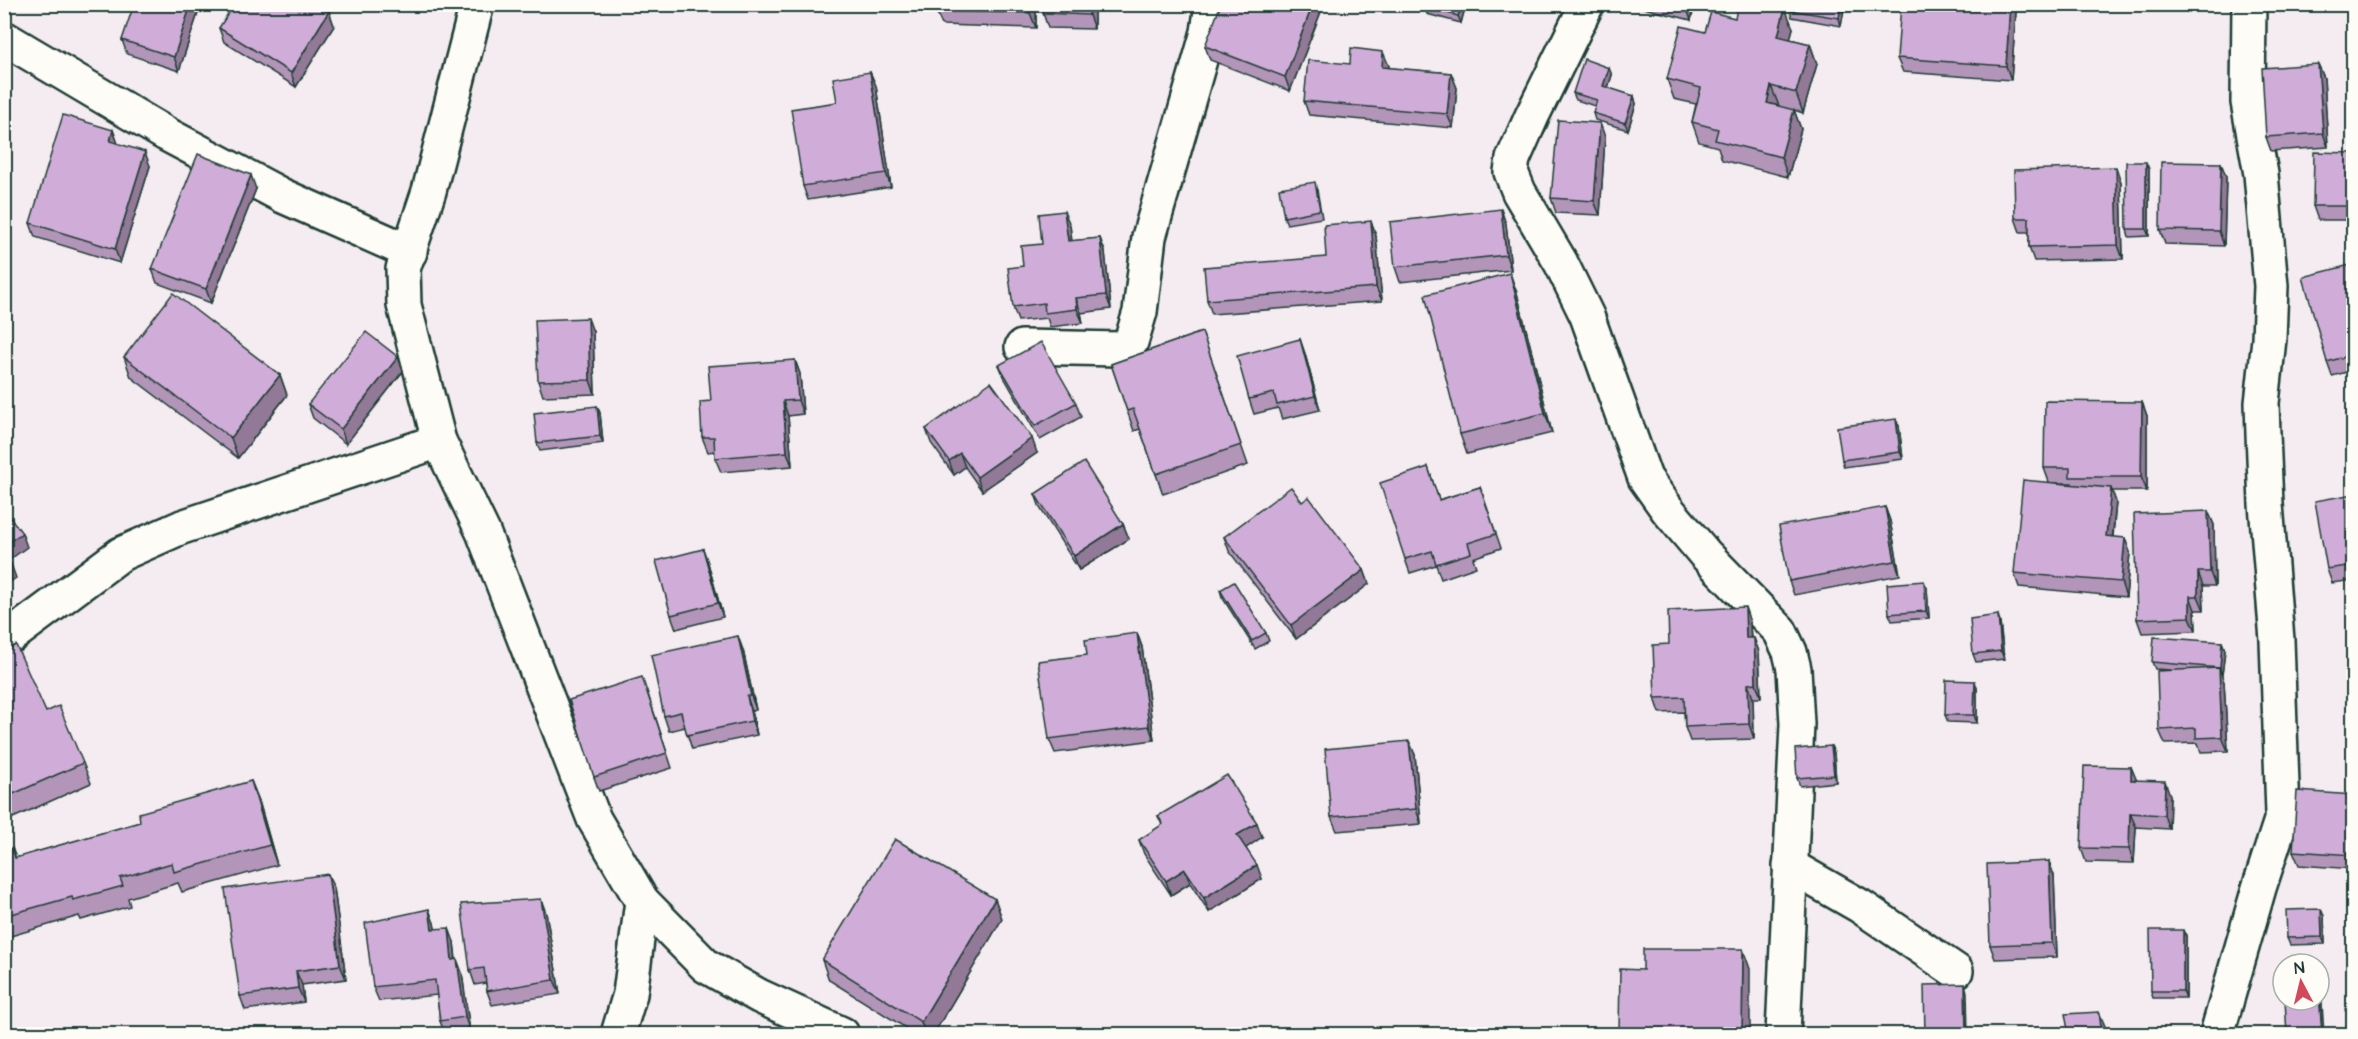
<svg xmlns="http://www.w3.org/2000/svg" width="2358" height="1039" viewBox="0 0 2358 1039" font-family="'Architects Daughter',sans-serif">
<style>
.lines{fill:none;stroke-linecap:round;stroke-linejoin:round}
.street-casing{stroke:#1f3d34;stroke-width:38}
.street{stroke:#fdfcf7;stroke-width:33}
.wall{fill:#b395ba;stroke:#1f3d34;stroke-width:1.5;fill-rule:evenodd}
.shaded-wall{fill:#927997;stroke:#1f3d34;stroke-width:1.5}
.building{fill:#d0add8;stroke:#1f3d34;stroke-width:1.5}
</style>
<rect width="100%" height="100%" fill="#f4ecf1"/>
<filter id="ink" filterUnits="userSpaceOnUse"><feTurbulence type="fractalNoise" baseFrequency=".0167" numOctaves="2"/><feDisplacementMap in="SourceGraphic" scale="12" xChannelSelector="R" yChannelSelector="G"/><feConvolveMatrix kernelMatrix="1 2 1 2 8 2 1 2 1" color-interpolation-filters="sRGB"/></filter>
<g filter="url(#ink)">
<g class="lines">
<defs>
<g id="street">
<path d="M477,4L429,191L403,269L404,305L439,441L483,532L594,819L642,901L706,966L759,996L842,1034"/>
<path d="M1587,4L1532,116L1513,159L1511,172L1519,192L1561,263L1587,316L1645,478L1667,509L1705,554L1780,631L1790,652L1794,669L1797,724L1783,1034"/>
<path d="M4,38L166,134L283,196L410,252"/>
<path d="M1022,347L1120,349L1131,342L1140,312L1149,237L1208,32L1212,4"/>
<path d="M4,641L121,554L182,527L439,441"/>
<path d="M1790,866L1860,906L1956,971"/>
<path d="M618,1034L630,994L642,901"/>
<path d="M2217,1034L2259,888L2283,814L2277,640L2266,504L2263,434L2262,403L2269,339L2271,286L2261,174L2248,102L2249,4"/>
</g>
</defs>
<use href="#street" class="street-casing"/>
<use href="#street" class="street"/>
</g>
<g class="wall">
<path d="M201,4L179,71L127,54L122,40Z"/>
<path d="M936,4H1036V28L942,25L936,11Z"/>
<path d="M1094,4V29L1048,28L1043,13Z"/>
<path d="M1324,4L1290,91L1210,60L1205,46Z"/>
<path d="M1466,4L1461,23L1427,14L1424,6Z"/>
<path d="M1635,4H1695L1691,20L1636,6Z"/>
<path d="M1790,4H1845L1841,26L1792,17L1790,10Z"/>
<path d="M2010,4H2013L2016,12L2011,80L1903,72L1897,58Z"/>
<path d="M329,11L334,26L296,87L224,42L219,28Z"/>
<path d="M1735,18L1793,28L1790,39L1810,44L1817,64L1803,113L1794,110L1801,129L1788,177L1722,160L1718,147L1699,142L1692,122L1696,104L1674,99L1667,79L1705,32Z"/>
<path d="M1350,64L1389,66V68L1451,73L1457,88L1453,128L1309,115L1304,101Z"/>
<path d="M2318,64L2324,78L2328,147L2271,151L2266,137Z"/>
<path d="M870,72L876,86L891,187L808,200L803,186L837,102Z"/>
<path d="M1612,75L1608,88L1634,96L1636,104L1628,130L1595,120L1593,113L1595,106L1576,100L1573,93Z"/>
<path d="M2354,118V220H2318L2313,206L2353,153Z"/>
<path d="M113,130L118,144L150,166L120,263L35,237L30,223Z"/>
<path d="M1605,137L1600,215L1556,213L1551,198Z"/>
<path d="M2221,163L2226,177L2224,246L2165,244L2160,230Z"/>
<path d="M2149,169V236L2129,237L2127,229Z"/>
<path d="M2121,182L2123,259L2034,261L2029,247V232H2020L2015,218Z"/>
<path d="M256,189L211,303L157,283L152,269Z"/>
<path d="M1317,190L1322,218L1287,224L1284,217Z"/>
<path d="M1506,224L1511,270L1400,282L1395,267Z"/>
<path d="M1070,225L1072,241L1100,238L1105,252L1111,309L1081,313L1083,323L1050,327L1047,318L1018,321L1013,307L1023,266L1042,244Z"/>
<path d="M1376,236L1382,301L1212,314L1207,300L1326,257Z"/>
<path d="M2354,264V370L2332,376L2327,362Z"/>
<path d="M1517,293L1552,433L1467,454L1460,434Z"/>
<path d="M593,332L595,394L543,396L538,381Z"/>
<path d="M1202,332L1248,465L1163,494L1140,429L1134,431L1111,364Z"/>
<path d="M1300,339L1305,354L1320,410L1282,419L1278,408L1254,414L1249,399Z"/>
<path d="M124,357L280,375L287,395L238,458L131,377Z"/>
<path d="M398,357L403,371L346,444L313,418L308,404Z"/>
<path d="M795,360L800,374L803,414L788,416L792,466L721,472L715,458V451L708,452L702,437L711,401Z"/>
<path d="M999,365L1076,403L1081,417L1040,440L1005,379Z"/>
<path d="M2142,402L2147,416V491H2112L2116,502L2113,537L2130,552L2126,597L2019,587L2014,573L2049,482L2044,468ZM2052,483H2072V485Z"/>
<path d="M597,406L600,413L603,443L540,451L537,443Z"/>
<path d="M1899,426L1903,459L1844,467L1842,460Z"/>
<path d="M926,429L1037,453L982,491L965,467L954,475L931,443Z"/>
<path d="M1428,467L1439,500L1480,487L1501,548L1473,558L1476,567L1441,579L1436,565L1410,573L1405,559Z"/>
<path d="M1035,494L1123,524L1129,539L1079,570L1040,508Z"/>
<path d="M2354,494V580L2332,583L2327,569Z"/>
<path d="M1302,502L1364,570L1369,584L1296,639L1229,551L1224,537Z"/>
<path d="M1885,507L1890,521L1900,575L1794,595L1789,581Z"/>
<path d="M2208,511L2214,525L2215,586H2203L2204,610H2195L2196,631L2142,633L2137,619Z"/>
<path d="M703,549L708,563L723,617L676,629L671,615Z"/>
<path d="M1927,588L1929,618L1892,621L1889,614Z"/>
<path d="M1220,590L1266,633L1269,641L1255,649L1222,597Z"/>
<path d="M1998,615L2000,623L2004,659L1976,662L1973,654Z"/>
<path d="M1750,622L1751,638H1754L1759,652L1761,698H1753L1754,739L1690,741L1685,727L1684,712L1660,713L1655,698L1669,644Z"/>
<path d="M1137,633L1142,647L1154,740L1055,753L1049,739L1087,655Z"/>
<path d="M2222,642L2225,650L2222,675H2221L2224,682L2228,751L2201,752L2198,743L2165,744L2159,730L2170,670L2155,669L2152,662Z"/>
<path d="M743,650L756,710L752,711L757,735L692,749L685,727L669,731L664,716Z"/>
<path d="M4,651L46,712L83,763L91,783L4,822Z"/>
<path d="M1977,688V723L1948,722L1945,715Z"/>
<path d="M647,691L672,768L599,791L594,777Z"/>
<path d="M1409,741L1415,755L1421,824L1337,831L1331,817Z"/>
<path d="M1831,746L1834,753L1836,782L1800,786L1797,778Z"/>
<path d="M2131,767L2136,780L2170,795L2169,829L2136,827L2134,863L2086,862L2081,848Z"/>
<path d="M251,781L259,801L277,865L182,892L178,883L128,898L130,906L81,920L79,916L4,938V851L12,848L16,858L140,822Z"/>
<path d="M2354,795V869L2299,865L2293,851Z"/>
<path d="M1158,816L1262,837L1246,848L1262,879L1209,912L1190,883L1171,895L1144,854L1139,840L1162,825Z"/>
<path d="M2049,861L2054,876L2057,957L1995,959L1990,945Z"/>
<path d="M334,888L346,979L302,985L304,1002L245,1010L240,996Z"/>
<path d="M995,899L1002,919L933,1035H917L829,980L822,960Z"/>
<path d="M546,913L560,994L492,1005L487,991L486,983L475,985L470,970Z"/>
<path d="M2324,916L2325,944L2290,945L2287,938Z"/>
<path d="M434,923L435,929L454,942L456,959L462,973L470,1032L445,1035L440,1021L437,995L379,1001L373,987Z"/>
<path d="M2186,937V998H2153L2151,991Z"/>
</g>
<g class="shaded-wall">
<path d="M191,4H201L179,71L174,57Z"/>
<path d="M1031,4H1036V28L1030,13Z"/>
<path d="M1089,4H1094V29L1089,15Z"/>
<path d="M1313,4H1324L1290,91L1285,77Z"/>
<path d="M1462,4H1466L1461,23L1458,16Z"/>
<path d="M1690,4H1695L1691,20L1688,12Z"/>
<path d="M1841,4H1845L1841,26L1839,18Z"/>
<path d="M2010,4H2013L2016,12L2011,80L2006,66Z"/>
<path d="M1785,8L1793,28L1786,55L1778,36Z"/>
<path d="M329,11L334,26L296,87L291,73Z"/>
<path d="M1810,44L1817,64L1803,113L1796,93Z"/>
<path d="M1383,52L1389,66L1387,81L1382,67Z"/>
<path d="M2318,64L2324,78L2328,147L2323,133Z"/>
<path d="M1609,68L1612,75L1606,94L1603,86Z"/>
<path d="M870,72L876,86L891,187L886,173Z"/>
<path d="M1451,73L1457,88L1453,128L1447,114Z"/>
<path d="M1771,86L1779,106L1767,103Z"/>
<path d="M1634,96L1636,104L1628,130L1625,123Z"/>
<path d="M1794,110L1801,129L1788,177L1781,157Z"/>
<path d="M1600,123L1605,137L1600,215L1594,201Z"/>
<path d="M113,130L118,144L110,141Z"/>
<path d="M145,152L150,166L120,263L115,249Z"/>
<path d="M2146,162L2149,169V236L2146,229Z"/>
<path d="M2221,163L2226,177L2224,246L2219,231Z"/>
<path d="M2116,167L2121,182L2123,259L2118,245Z"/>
<path d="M251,175L256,189L211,303L206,289Z"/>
<path d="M1501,209L1506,224L1511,270L1506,255Z"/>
<path d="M1064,211L1070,225L1073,256L1068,241Z"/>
<path d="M1371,221L1376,236L1382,301L1376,287Z"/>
<path d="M1100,238L1105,252L1111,309L1106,295Z"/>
<path d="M1510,273L1517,293L1552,433L1545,413Z"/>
<path d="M1076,298L1081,313L1083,323L1077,309Z"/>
<path d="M588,318L593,332L595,394L590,380Z"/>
<path d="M1300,339L1305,354L1320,410L1315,396Z"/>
<path d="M398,357L403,371L346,444L341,429Z"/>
<path d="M795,360L800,374L803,414L798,400Z"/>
<path d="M280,375L287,395L238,458L231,438Z"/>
<path d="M783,401L788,416L792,466L787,452Z"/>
<path d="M2142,402L2147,416V491L2141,477Z"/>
<path d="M597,406L600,413L603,443L600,436Z"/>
<path d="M1896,419L1899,426L1903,459L1900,452Z"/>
<path d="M1032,438L1037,453L982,491L977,477Z"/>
<path d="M960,453L965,467L954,475L949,461Z"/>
<path d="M2111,488L2116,502L2111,550L2106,536Z"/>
<path d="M1885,507L1890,521L1900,575L1895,561Z"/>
<path d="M2208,511L2214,525L2215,586L2210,572Z"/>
<path d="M1123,524L1129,539L1079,570L1074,556Z"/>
<path d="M22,533L27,547L5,563L4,545Z"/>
<path d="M2125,538L2130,552L2126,597L2121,582Z"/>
<path d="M703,549L708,563L723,617L718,603Z"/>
<path d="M11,564L16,578L4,586V568Z"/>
<path d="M1364,570L1369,584L1296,639L1291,625Z"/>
<path d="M2198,572L2203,586L2204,610L2198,596Z"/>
<path d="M1924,581L1927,588L1929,618L1926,611Z"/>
<path d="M2190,596L2195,610L2196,631L2190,617Z"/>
<path d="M1745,607L1750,622L1751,652L1746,638Z"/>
<path d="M1998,615L2000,623L2004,659L2001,651Z"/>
<path d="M1137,633L1142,647L1154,740L1149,726Z"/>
<path d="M738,636L743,650L756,710L751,696Z"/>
<path d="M1754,638L1759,652L1761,698L1756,683Z"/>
<path d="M2222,642L2225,650L2222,675L2220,668Z"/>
<path d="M2219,668L2224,682L2228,751L2222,737Z"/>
<path d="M1975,681L1977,688V723L1974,715Z"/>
<path d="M1748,684L1753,698L1754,739L1749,724Z"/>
<path d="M747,696L752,711L757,735L752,721Z"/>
<path d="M1409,741L1415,755L1421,824L1416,809Z"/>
<path d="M1831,746L1834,753L1836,782L1834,775Z"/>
<path d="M2131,767L2137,781L2131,780Z"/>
<path d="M251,781L259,801L277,865L270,845Z"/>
<path d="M2165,781L2170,795L2169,829L2164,815Z"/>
<path d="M2130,813L2136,827L2134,863L2129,849Z"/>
<path d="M1257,823L1262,837L1243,850L1237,835Z"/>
<path d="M2049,861L2054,876L2057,957L2052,943Z"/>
<path d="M1257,865L1262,879L1209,912L1204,898Z"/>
<path d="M1185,869L1190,883L1171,895L1166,881Z"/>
<path d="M328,874L334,888L346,979L340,965Z"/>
<path d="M541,899L546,913L560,994L554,980Z"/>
<path d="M995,899L1002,919L933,1035H926L921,1022Z"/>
<path d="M429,909L434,923L438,943L432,929Z"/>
<path d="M2321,909L2324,916L2325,944L2322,937Z"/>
<path d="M449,928L454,942L457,974L452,960Z"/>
<path d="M2183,930L2186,937V998L2183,991Z"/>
<path d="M1743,949L1750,969V1035H1742Z"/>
<path d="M457,959L462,973L470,1032L465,1017Z"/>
<path d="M296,971L302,985L304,1002L298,988Z"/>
<path d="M2319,982L2321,987L2324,1035H2322Z"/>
<path d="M1965,984L1967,992L1968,1035H1966Z"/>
<path d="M2099,1012L2105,1026L2106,1035H2102Z"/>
</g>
<g class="building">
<path d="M134,4H191L174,57L122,40Z"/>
<path d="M234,4H318L329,11L291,73L219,28Z"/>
<path d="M936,4H1031L1030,13L936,11Z"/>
<path d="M1043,4H1089V15L1043,13Z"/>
<path d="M1221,4H1313L1285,77L1205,46Z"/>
<path d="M1425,4H1462L1458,16L1424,6Z"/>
<path d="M1657,4H1690L1688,12Z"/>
<path d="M1738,4H1773L1785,8L1778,36L1810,44L1796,93L1771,86L1767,103L1794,110L1781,157L1715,140L1718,129L1692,122L1701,88L1667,79L1681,26L1705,32L1711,12L1735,18Z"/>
<path d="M1790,4H1841L1839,18L1790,10Z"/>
<path d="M1901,4H2010L2006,66L1897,58Z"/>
<path d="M2350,4H2354V41H2351Z"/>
<path d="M1351,48L1383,52L1382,67L1451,73L1447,114L1304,101L1308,60L1350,64Z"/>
<path d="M1584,59L1609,68L1603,86L1634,96L1625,123L1593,113L1597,100L1573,93Z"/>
<path d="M2318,64L2323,133L2266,137L2262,68Z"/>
<path d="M870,72L886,173L803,186L791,109L837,102L833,78Z"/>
<path d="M63,115L113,130L110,141L145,152L115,249L30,223Z"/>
<path d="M2354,118V206H2313L2314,152L2353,153Z"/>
<path d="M1558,120L1600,123L1594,201L1551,198Z"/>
<path d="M198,154L251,175L206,289L152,269Z"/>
<path d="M2126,162H2146V229H2127Z"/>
<path d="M2161,162L2221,163L2219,231L2160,230Z"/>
<path d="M2116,167L2118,245L2029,247V218H2015L2014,170Z"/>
<path d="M1315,182L1320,210L1284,217L1279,188Z"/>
<path d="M1501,209L1506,255L1395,267L1390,222Z"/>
<path d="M1064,211L1068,241L1100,238L1106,295L1076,298L1077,309L1045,313L1044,303L1013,307L1008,268L1023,266L1021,246L1042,244L1039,214Z"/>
<path d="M1371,221L1376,287L1207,300L1204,267L1326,257L1324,225Z"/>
<path d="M2354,264V354L2327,362L2303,277Z"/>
<path d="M1510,273L1545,413L1460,434L1425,295Z"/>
<path d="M173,293L280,375L231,438L124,357Z"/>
<path d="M588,318L590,380L538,381L535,320Z"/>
<path d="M366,332L398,357L341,429L308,404Z"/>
<path d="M1202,332L1241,445L1156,474L1133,409L1127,411L1111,364Z"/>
<path d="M1300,339L1315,396L1277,405L1274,393L1249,399L1237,356Z"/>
<path d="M1041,342L1076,403L1035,426L999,365Z"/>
<path d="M795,360L798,400L783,401L787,452L715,458L714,437H702L700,402L711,401L708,366Z"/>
<path d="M991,382L1032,438L977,477L960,453L949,461L926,429Z"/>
<path d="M2045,401L2142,402L2141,477H2070V468H2044Z"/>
<path d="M597,406L600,436L537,443L534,413Z"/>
<path d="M1896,419L1900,452L1842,460L1837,427Z"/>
<path d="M1084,462L1123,524L1074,556L1035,494Z"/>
<path d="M1428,467L1439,500L1480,487L1496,534L1468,543L1471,553L1436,564L1432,551L1405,559L1380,483Z"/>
<path d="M2023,480L2111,488L2106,536L2125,538L2121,582L2014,573Z"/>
<path d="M1291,487L1302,502L1309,497L1364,570L1291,625L1224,537Z"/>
<path d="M2354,494V565L2327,569L2315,501Z"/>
<path d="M1885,507L1895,561L1789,581L1779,526Z"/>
<path d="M4,509L22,533L4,545Z"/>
<path d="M2208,511L2210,572H2198V596H2190V617L2137,619L2134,514Z"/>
<path d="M703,549L718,603L671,615L656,561Z"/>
<path d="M4,555L11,564L4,568Z"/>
<path d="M1924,581L1926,611L1889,614L1887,584Z"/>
<path d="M1234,582L1266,633L1252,641L1220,590Z"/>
<path d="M1745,607L1746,638H1754L1756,683L1748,684L1749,724L1685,727L1684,697L1655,698L1653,645L1669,644L1668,611Z"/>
<path d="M1998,615L2001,651L1973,654L1970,619Z"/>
<path d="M1137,633L1149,726L1049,739L1038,661L1087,655L1085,640Z"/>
<path d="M738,636L751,696H747L752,721L687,735L681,712L664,716L651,655Z"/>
<path d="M2154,637L2222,642L2220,668L2152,662Z"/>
<path d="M16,645L46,712L59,706L83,763L4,798V651Z"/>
<path d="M2219,668L2222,737L2196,738V728L2159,730L2157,671Z"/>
<path d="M642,677L667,753L594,777L569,700Z"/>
<path d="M1946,680L1975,681L1974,715H1945Z"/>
<path d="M1409,741L1416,809L1331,817L1325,749Z"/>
<path d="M1831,746L1834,775L1797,778L1795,749Z"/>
<path d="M2084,766L2131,767V780L2165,781L2164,815L2130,813L2129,849L2081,848Z"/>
<path d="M1227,775L1257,823L1237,835L1257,865L1204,898L1185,869L1166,881L1139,840L1163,824L1158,816Z"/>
<path d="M251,781L270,845L174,872L172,863L120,878L123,886L73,900L72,897L4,916V851L12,848L15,858L140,822L139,813Z"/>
<path d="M2297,791L2354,795V855L2293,851Z"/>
<path d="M895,839L995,899L921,1022L822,960Z"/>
<path d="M2049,861L2052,943L1990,945L1987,864Z"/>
<path d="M328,874L340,965L296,971L298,988L240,996L225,889Z"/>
<path d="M541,899L554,980L487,991L484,968L470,970L461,904Z"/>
<path d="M429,909L432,929L449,928L452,960L457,959L465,1017L440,1021L435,980L373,987L365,923Z"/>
<path d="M2321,909L2322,937L2287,938L2286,910Z"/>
<path d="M2150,930H2183V991H2151Z"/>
<path d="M1643,949H1743L1742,1035H1619L1620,969L1643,970Z"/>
<path d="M1965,984L1966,1035H1925L1924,985Z"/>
<path d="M2319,992L2322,1035H2287L2285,1000H2319Z"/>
<path d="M2099,1012L2102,1035H2069L2065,1014Z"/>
</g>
</g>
<rect width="2358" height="1039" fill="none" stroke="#fdfcf7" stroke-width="24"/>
<rect x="12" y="12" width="2334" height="1015" fill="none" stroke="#1f3d34" stroke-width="2" filter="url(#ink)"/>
<g transform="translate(2301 982) rotate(353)"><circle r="28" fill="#fdfcf7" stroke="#a4b0a9" stroke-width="1.5"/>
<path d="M0-4.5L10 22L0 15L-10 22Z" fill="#d1495b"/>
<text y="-9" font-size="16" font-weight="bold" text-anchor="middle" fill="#1f3d34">N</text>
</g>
</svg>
